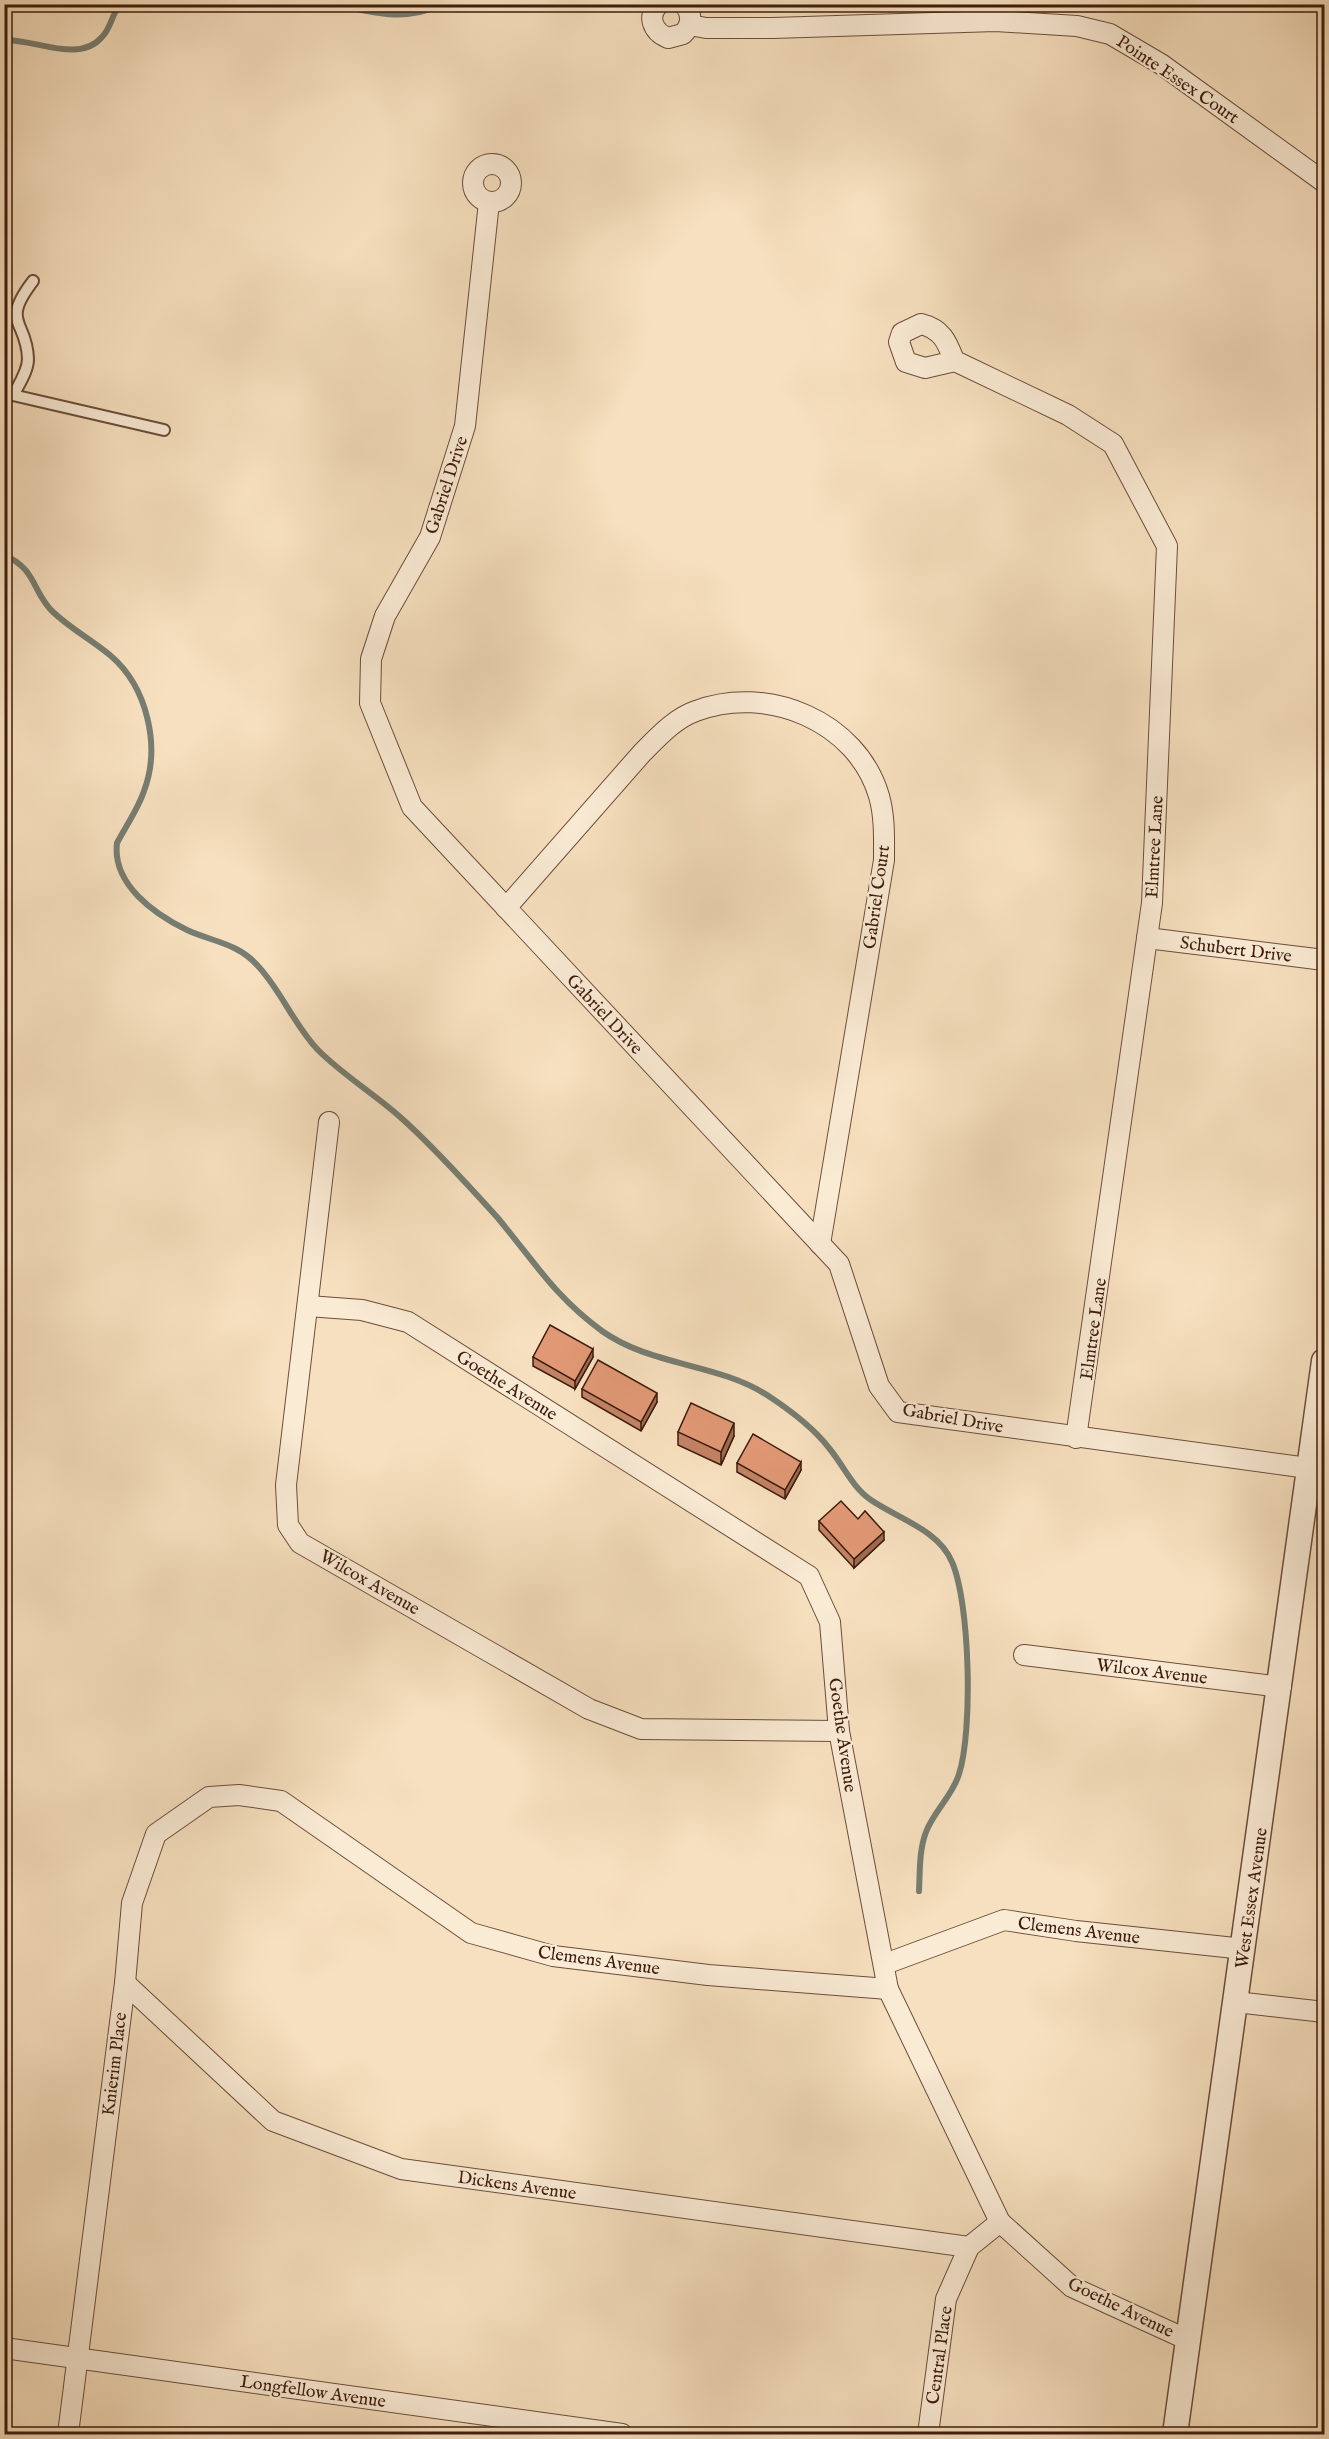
<svg xmlns="http://www.w3.org/2000/svg" width="1329" height="2439" viewBox="0 0 1329 2439" font-family="'IM FELL English',serif">
<style>
.lines{fill:none;stroke-linecap:round;stroke-linejoin:round}
.stream{stroke:#777d71;stroke-width:6}
.service-casing{stroke:#6c4d3a;stroke-width:14}
.minor-casing{stroke:#6c4d3a;stroke-width:22}
.tertiary-casing{stroke:#6c4d3a;stroke-width:27}
.service{stroke:#faebd5;stroke-width:10}
.minor{stroke:#faebd5;stroke-width:20}
.tertiary{stroke:#faebd5;stroke-width:24}
.wall{fill:#c28365;stroke:#3e1c0d;stroke-width:1.5}
.shaded-wall{fill:#9e6a52;stroke:#3e1c0d;stroke-width:1.5}
.building{fill:#e19875;stroke:#3e1c0d;stroke-width:1.5}
.labels{text-anchor:middle;stroke-width:4.5;stroke-linejoin:round;paint-order:stroke}
.street-label{font-size:18px;fill:#3e1c0d;stroke:#faebd5}
</style>
<rect width="100%" height="100%" fill="#f7e0bf"/>
<filter id="stains"><feTurbulence type="fractalNoise" baseFrequency=".00333" numOctaves="4"/><feColorMatrix values="0 0 0 0 .2 0 0 0 0 .09 0 0 0 0 .02 0 0 0 .5 -.17"/></filter>
<radialGradient id="worn" r=".72"><stop offset=".6" stop-color="#630" stop-opacity="0"/><stop offset="1" stop-color="#630" stop-opacity=".3"/></radialGradient>
<g class="lines">
<g class="stream">
<path d="M331,4C377,12 399,23 445,4"/>
<path d="M4,40C35,39 79,64 102,37C111,28 112,14 120,4"/>
<path d="M4,555C37,569 32,592 53,612C71,629 92,640 111,656C147,687 161,746 144,791C138,809 126,826 117,843C112,884 154,914 187,930C213,942 238,943 258,966C282,992 294,1025 318,1050C343,1075 373,1093 399,1116C430,1143 469,1186 497,1217C534,1261 554,1296 602,1331C651,1366 717,1363 767,1395C790,1410 813,1427 829,1448C844,1466 852,1487 871,1500C897,1518 939,1530 952,1562C970,1603 973,1731 959,1774C953,1795 934,1811 926,1832C919,1850 920,1872 919,1891"/>
</g>
<defs>
<g id="service">
<path d="M4,393L164,430"/>
<path d="M14,394C19,384 28,371 28,359C27,320 0,324 33,281"/>
</g>
<g id="minor">
<path d="M659,4C646,16 653,32 668,38L683,34C692,25 693,14 684,4"/>
<path d="M690,25L706,28H773L996,21L1077,26L1110,34L1161,64L1324,182"/>
<circle cx="492" cy="183" r="19"/>
<path d="M489,202L465,426L430,537L385,616L371,659L370,703L412,807L839,1264L879,1386L898,1412L1308,1468"/>
<path d="M955,361L925,368L906,362L899,342L902,333L921,324C942,329 947,342 954,360L955,361L1068,415L1113,444L1167,546L1152,903L1076,1438"/>
<path d="M506,908L642,753C657,738 675,718 696,711C767,684 857,721 879,796C885,817 884,839 884,860L820,1244"/>
<path d="M1147,938L1324,960"/>
<path d="M329,1122L286,1485L288,1525L300,1543L589,1709L641,1729L839,1731"/>
<path d="M308,1306L362,1310L408,1322L809,1576L830,1622L839,1731L888,1989L1000,2222L1072,2287L1188,2340"/>
<path d="M1024,1655L1281,1687"/>
<path d="M885,1964L1004,1920L1076,1931L1244,1949"/>
<path d="M125,1983L273,2121L401,2169L969,2247"/>
<path d="M1236,2002L1324,2012"/>
<path d="M4,2348L622,2434"/>
<path d="M68,2434L125,1983L132,1903L156,1834L209,1797L239,1795L281,1801L471,1933L553,1956L708,1975L888,1989"/>
<path d="M928,2434L946,2299L969,2247L1000,2222"/>
</g>
<path id="tertiary" d="M1175,2434L1324,1361"/>
</defs>
<use href="#service" class="service-casing"/>
<use href="#minor" class="minor-casing"/>
<use href="#tertiary" class="tertiary-casing"/>
<use href="#service" class="service"/>
<use href="#minor" class="minor"/>
<use href="#tertiary" class="tertiary"/>
</g>
<g class="wall">
<path d="M533,1357H593L575,1389L533,1366Z"/>
<path d="M582,1389L657,1402L641,1431L582,1397Z"/>
<path d="M678,1432L734,1436L721,1465L678,1445Z"/>
<path d="M737,1463L801,1470L785,1499L737,1472Z"/>
<path d="M858,1519L884,1540L854,1568L819,1530V1521Z"/>
</g>
<g class="shaded-wall">
<path d="M593,1349V1357L575,1389V1381Z"/>
<path d="M657,1393V1402L641,1431V1422Z"/>
<path d="M734,1423V1436L721,1465V1452Z"/>
<path d="M801,1462V1470L785,1499V1490Z"/>
<path d="M884,1532V1540L854,1568V1559Z"/>
</g>
<g class="building">
<path d="M550,1325L593,1349L575,1381L533,1357Z"/>
<path d="M598,1360L657,1393L641,1422L582,1389Z"/>
<path d="M691,1403L734,1423L721,1452L678,1432Z"/>
<path d="M753,1434L801,1462L785,1490L737,1463Z"/>
<path d="M841,1501L858,1519L865,1511L884,1532L854,1559L819,1521Z"/>
</g>
<g class="labels">
<g class="street-label">
<text transform="translate(1178 79) rotate(34)" y="6">Pointe Essex Court</text>
<text transform="translate(446 485) rotate(-72)" y="6">Gabriel Drive</text>
<text transform="translate(1154 847) rotate(-87)" y="6">Elmtree Lane</text>
<text transform="translate(876 897) rotate(-82)" y="6">Gabriel Court</text>
<text transform="translate(1236 949) rotate(7)" y="6">Schubert Drive</text>
<text transform="translate(605 1014) rotate(47)" y="6">Gabriel Drive</text>
<text transform="translate(1093 1329) rotate(-82)" y="6">Elmtree Lane</text>
<text transform="translate(507 1385) rotate(32)" y="6">Goethe Avenue</text>
<text transform="translate(953 1418) rotate(10)" y="6">Gabriel Drive</text>
<text transform="translate(370 1582) rotate(30)" y="6">Wilcox Avenue</text>
<text transform="translate(1152 1671) rotate(7)" y="6">Wilcox Avenue</text>
<text transform="translate(843 1735) rotate(82)" y="6">Goethe Avenue</text>
<text transform="translate(1251 1898) rotate(-82)" y="6">West Essex Avenue</text>
<text transform="translate(1079 1930) rotate(7)" y="6">Clemens Avenue</text>
<text transform="translate(599 1960) rotate(8)" y="6">Clemens Avenue</text>
<text transform="translate(114 2064) rotate(-83)" y="6">Knierim Place</text>
<text transform="translate(517 2185) rotate(8)" y="6">Dickens Avenue</text>
<text transform="translate(1121 2307) rotate(26)" y="6">Goethe Avenue</text>
<text transform="translate(939 2355) rotate(-82)" y="6">Central Place</text>
<text transform="translate(313 2391) rotate(8)" y="6">Longfellow Avenue</text>
</g>
</g>
<rect width="1329" height="2439" fill="none" stroke="#f7e0bf" stroke-width="24"/>
<rect x="6" y="6" width="1317" height="2427" fill="none" stroke="#3e1c0d" stroke-width="3"/>
<rect x="12" y="12" width="1305" height="2415" fill="none" stroke="#3e1c0d" stroke-width="1.5"/>
<rect width="100%" height="100%" filter="url(#stains)"/>
<rect width="100%" height="100%" fill="url(#worn)"/>
</svg>
